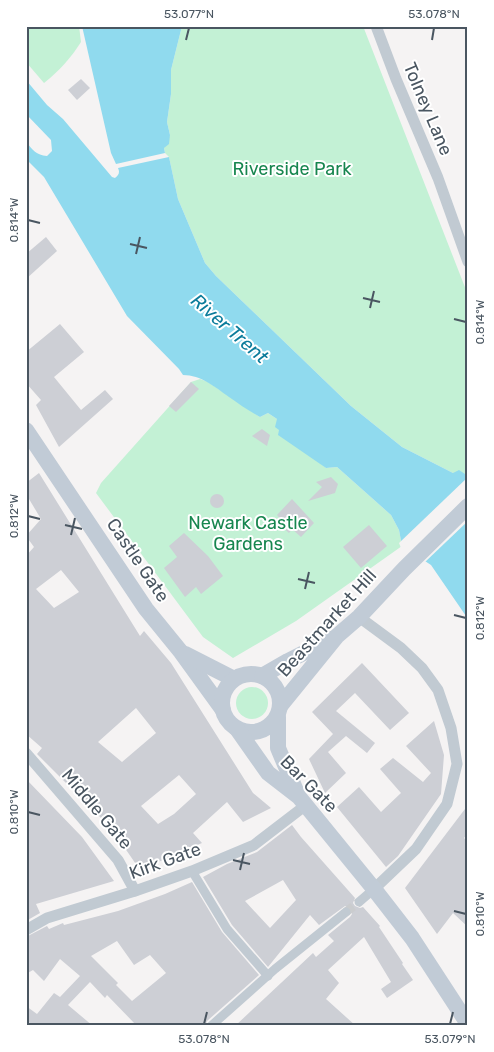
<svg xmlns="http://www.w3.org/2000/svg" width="494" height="1052" viewBox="0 0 494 1052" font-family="Rubik,sans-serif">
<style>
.green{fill:#c3f1d5}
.water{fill:#90daee}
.pier{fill:#f5f3f3}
.building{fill:#cdcfd5;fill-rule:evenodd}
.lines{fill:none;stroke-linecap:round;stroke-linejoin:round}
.pedestrian-tunnel{stroke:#caccce;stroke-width:9;stroke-dasharray:9 4.5;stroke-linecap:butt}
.pedestrian{stroke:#c1cad2;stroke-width:9}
.minor{stroke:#c1cad2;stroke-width:11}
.secondary{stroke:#c1cbd6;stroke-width:16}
.ticks{fill:none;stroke:#4a5661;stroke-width:2}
.labels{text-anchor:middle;stroke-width:4;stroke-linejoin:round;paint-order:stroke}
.street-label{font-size:18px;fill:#4a5661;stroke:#fff}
.park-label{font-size:18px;fill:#17864f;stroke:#fff}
.water-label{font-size:19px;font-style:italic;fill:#0c7c9b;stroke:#fff}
.neatline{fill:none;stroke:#4a5661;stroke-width:2}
.ticks-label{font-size:12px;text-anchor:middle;fill:#4a5661}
</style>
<rect width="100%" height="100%" fill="#f5f3f3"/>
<g class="green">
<path d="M26,26H79L81,42C71,58 59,71 44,83L26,62Z"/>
<path d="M182,26H363L468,295V475L453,473L402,447L351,406L216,276L205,263L178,199L169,157L165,153L164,148L170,135L167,122L171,94V70Z"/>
<path d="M200,379L208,382L260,417L268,413L277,419L279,430L326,468L337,467L391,515L399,530L402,546L296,621L233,658L203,637L96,493L101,483L191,382Z"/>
<circle cx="252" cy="703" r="16"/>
</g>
<g class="water">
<path d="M82,26H182L171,70V94L167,122L170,135L169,144L164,148L165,153L116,164L111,153Z"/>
<path d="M26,80L47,105L63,119L112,177L115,178C119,175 120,172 118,168L169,157L178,199L205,263L216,276L351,406L402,447L453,473L459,470L468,476V619L431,565L402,546L399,530L391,515L337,467L326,468L278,435L279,430L275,427L277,419L268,413L260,417C249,411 239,404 229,397C215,387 201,375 183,375L179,369L127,316L44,177L26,159V142C33,150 36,155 47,156L52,151L51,140L26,114Z"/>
</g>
<path class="pier" d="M468,477V521L424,563L401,548L399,543Z"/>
<g class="building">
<path d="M81,79L90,88L77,100L68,90Z"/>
<path d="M46,237L57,251L26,279V254Z"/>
<path d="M60,324L84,352L54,377L81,410L105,390L113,399L59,447L36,405L41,400L26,383V352Z"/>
<path d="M191,382L199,389L176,412L169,406Z"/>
<path d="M262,429L270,435L267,446L252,436Z"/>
<path d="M39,473L140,636L144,631L171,663L253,793L271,808L243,822L227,802L193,833L202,843L140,870L111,828L37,754L42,748L26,734V556L34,547L26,536L41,519L26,494V483ZM61,570L79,592L54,608L36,589ZM136,708L156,733L122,762L98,742ZM179,775L196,794L174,814L158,824L141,806Z"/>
<path d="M331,477L338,484L335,493L308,501L322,487L316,482Z"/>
<circle cx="217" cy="501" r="7"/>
<path d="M292,499L314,523L301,537L292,529L289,533L279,524L282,521L277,515Z"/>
<path d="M369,525L387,546L361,568L343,547Z"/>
<path d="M184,533L208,556L223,576L201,594L196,587L185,597L164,568L177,557L169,546Z"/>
<path d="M362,663L409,713L390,730L355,693L336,711L375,743L367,753L346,736L328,752L346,773L325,793L309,759L333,734L312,712Z"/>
<path d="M434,721L444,755L441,794L398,856L386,867L337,807L359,787L381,812L401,793L380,769L393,758L423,782L431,773L406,746Z"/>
<path d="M26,779L82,837L114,881L36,904L40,913L26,921Z"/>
<path d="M468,805V833L464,838L468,842V927L453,913L437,934L405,888Z"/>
<path d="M292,825L301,837L355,898L353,903L355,906L360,908L363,907L380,926L379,927L403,963L402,964L413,980L387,998L381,989L391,982L364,937L328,970L339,983L326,999L356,1026H235L313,953L316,957L334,941L328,935L350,917L352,914L351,908L345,906L319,925L310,915L268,967L232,925L203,877L227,864L257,852ZM283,880L296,900L270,928L245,901Z"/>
<path d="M192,882L222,932L259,975L207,1021L205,1026H137L107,995L105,998L90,982L68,1005L93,1026H28L30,1023L26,1021V1006L37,1014L54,993L60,997L80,976L60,959L44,981L33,970L26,974V937L47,926L49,929L63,923L64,925L118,911L165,894ZM117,941L134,965L150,955L166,973L132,1001L116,985L118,983L91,956Z"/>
</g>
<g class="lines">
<path class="pedestrian-tunnel" d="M346,912L359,902"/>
<g class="pedestrian">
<path d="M192,871L227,929L268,976"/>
<path d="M359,902L374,889"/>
<path d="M211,1026L275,969L346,912"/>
</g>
<g class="minor">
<path d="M376,26L396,79L438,178L468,262"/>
<path d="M359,617L401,648L422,668L438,690L451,728L457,764L447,804L416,849L374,889"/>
<path d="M26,753L118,860L135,891"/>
<path d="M26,930L47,918L135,891L192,871L254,845L306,805"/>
</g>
<g class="secondary">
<path d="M26,430L146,609L181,652L223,710"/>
<path d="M185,654L234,679"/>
<circle cx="251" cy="703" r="29"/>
<path d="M262,676L288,661L331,639"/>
<path d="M281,705L337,636L359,617L404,569L468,506"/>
<path d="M278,717V748L297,793"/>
<path d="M237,729L268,773L299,797L374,889L412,938L468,1024"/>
</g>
</g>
<path class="ticks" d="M186,40L189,28M432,40L434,28M28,220L40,223M130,244L147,248M136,254L140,237M363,298L380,302M370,308L374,291M454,319L466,322M28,516L40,519M65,525L82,529M71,535L75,518M298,579L315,583M305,589L309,572M454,615L466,618M28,812L40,815M233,860L250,864M240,870L244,853M454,911L466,914M204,1024L207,1012M450,1024L453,1012"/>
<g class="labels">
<g class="street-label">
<text transform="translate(428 109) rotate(67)" y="6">Tolney Lane</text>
<text transform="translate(138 560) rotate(56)" y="6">Castle Gate</text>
<text transform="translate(327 623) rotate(-48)" y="6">Beastmarket Hill</text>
<text transform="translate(309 784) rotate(45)" y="6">Bar Gate</text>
<text transform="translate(97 809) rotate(50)" y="6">Middle Gate</text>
<text transform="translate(165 861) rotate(-20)" y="6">Kirk Gate</text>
</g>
<g class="park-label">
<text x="292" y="175">Riverside Park</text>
<text x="248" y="529">Newark Castle<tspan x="248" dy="21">Gardens</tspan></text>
</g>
<g class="water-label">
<text transform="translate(230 328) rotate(41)" y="7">River Trent</text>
</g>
</g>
<rect width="494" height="1052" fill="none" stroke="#ffffff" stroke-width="55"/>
<rect x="28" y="28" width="438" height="996" class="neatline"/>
<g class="ticks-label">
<text x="189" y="18">53.077°N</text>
<text x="434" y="18">53.078°N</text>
<text transform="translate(14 220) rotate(-90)" y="4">0.814°W</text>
<text transform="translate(480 322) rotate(-90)" y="4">0.814°W</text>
<text transform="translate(14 516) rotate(-90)" y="4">0.812°W</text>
<text transform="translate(480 618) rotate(-90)" y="4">0.812°W</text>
<text transform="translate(14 812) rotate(-90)" y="4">0.810°W</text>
<text transform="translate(480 914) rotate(-90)" y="4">0.810°W</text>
<text x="204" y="1043">53.078°N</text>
<text x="450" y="1043">53.079°N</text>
</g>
</svg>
